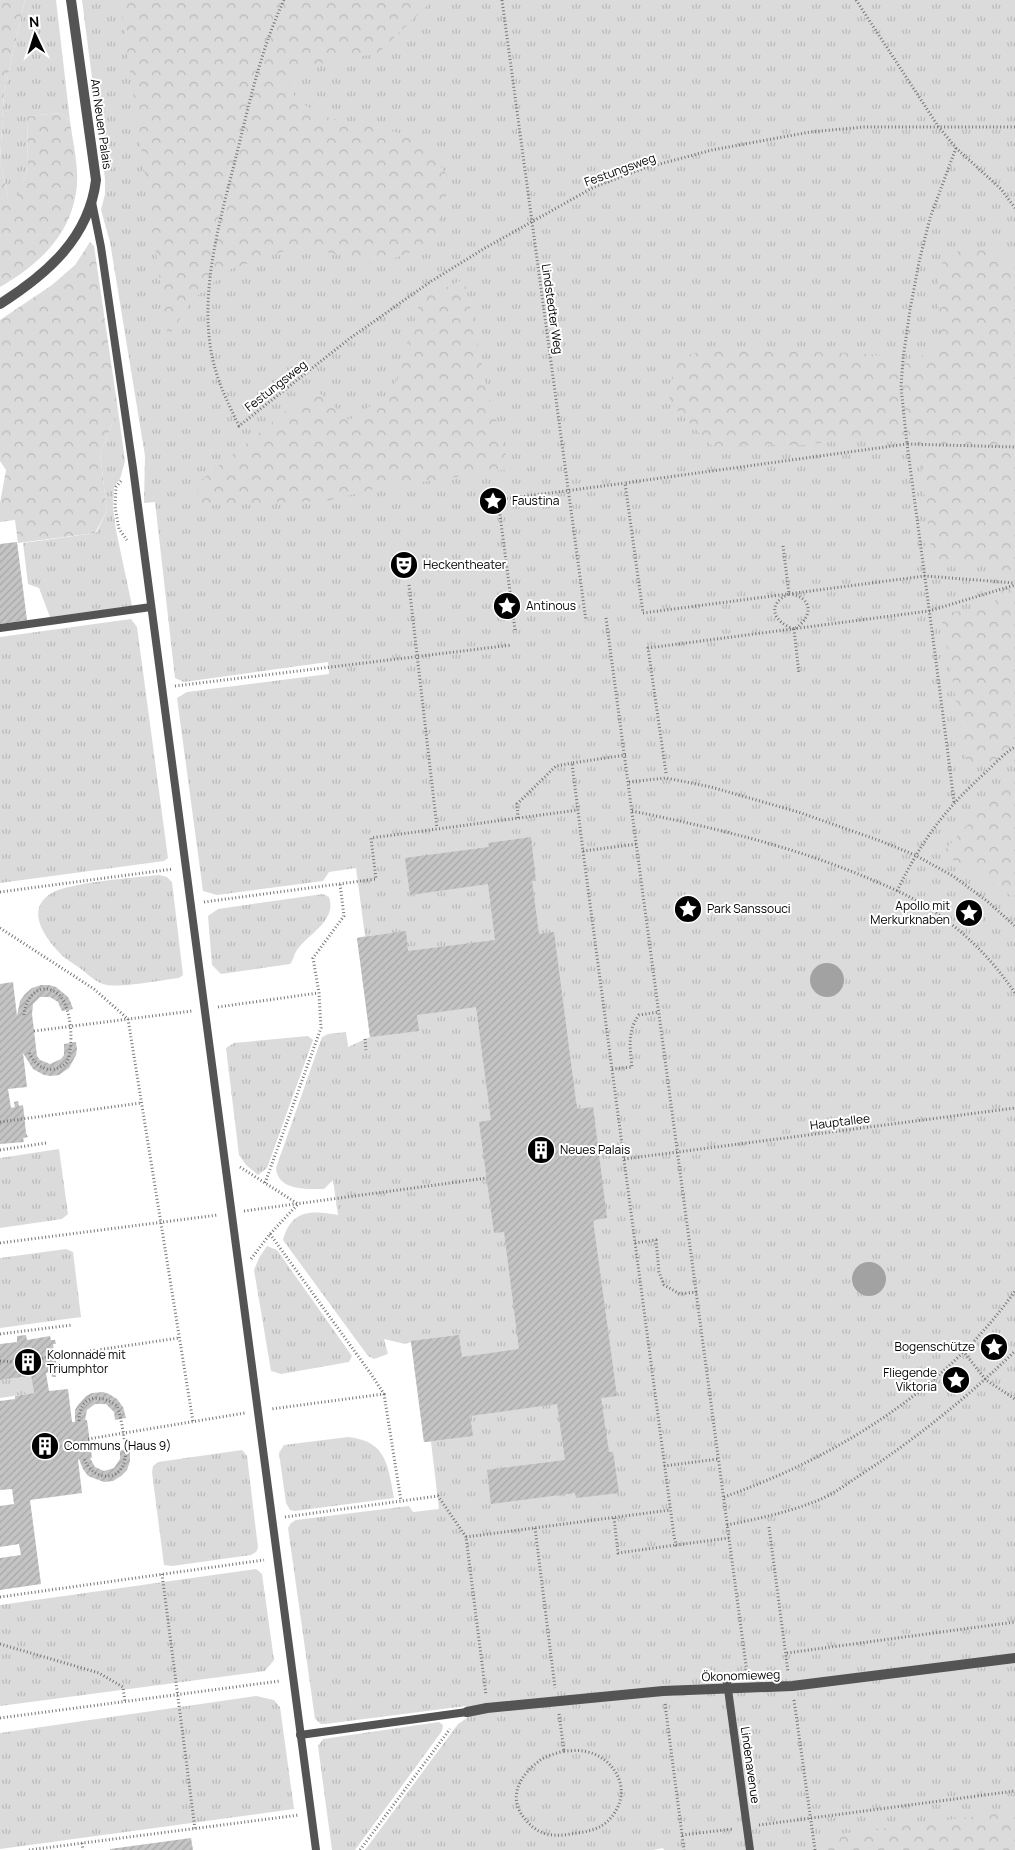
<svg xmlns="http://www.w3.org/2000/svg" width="1015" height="1850" viewBox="0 0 1015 1850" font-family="Manrope,sans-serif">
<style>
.grass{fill:url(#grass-tufts)}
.forest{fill:url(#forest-crowns)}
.water{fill:#a2a2a2}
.building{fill:url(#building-hatch)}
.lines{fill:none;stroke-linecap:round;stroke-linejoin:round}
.path{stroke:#767676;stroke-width:3;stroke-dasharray:1 2.5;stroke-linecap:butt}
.service{stroke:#545454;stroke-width:8}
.pedestrian{stroke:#545454;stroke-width:10}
.tertiary{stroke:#545454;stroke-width:10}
.labels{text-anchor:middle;stroke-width:4;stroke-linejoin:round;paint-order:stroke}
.street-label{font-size:12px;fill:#000;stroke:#fff}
.poi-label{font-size:12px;fill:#000;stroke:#fff;text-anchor:start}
</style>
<defs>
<pattern id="grass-tufts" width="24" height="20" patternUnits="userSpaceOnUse" patternTransform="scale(1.25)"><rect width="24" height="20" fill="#dbdbdb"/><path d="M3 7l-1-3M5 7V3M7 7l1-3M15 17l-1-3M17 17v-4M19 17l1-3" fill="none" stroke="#bababa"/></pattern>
<pattern id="forest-crowns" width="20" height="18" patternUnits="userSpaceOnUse" patternTransform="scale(1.25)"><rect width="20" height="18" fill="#dbdbdb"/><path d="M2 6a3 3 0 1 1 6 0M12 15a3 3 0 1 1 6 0" fill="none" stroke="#bababa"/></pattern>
<pattern id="building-hatch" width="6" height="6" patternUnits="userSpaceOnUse" patternTransform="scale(1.25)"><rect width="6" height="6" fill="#c4c4c4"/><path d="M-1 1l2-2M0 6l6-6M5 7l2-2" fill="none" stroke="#a7a7a7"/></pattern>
</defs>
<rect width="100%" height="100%" fill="#fff"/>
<g class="grass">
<path d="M25,0H56L70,121L61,113L27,116L28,167L17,202L8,197L0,161L4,93Z"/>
<path d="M82,0H1015V1850H664L663,1848L653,1850H365L458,1724L467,1718L466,1706L325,1724H321L315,1719L288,1528L291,1523L296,1520L409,1506L413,1512L439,1509L431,1442H424L411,1342L405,1344L384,1339L388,1354L374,1359L368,1356L283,1240C291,1210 311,1210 338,1215L333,1180L324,1189C306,1189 278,1191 276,1168L322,1037L328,1034L346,1032L348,1047L370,1037L357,938L365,936L356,868L329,872L323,881L217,895L203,891L177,698L187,692L329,674L328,662L184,682L175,678L155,502L144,503L145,456L110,242L101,210L105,194V179Z"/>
<path d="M118,410L125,461L120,479L114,487L113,507L116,530L132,606L50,617L39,588L28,584L23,543L96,533L107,511L100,453Z"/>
<path d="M131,619L137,627L168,858L164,861L0,883V637Z"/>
<path d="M159,875L167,877L172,882L183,975L179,978C161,980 118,989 103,984C94,981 88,974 81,969C76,965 70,962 65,958C49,943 23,912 50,894C68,882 134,878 159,875Z"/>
<path d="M323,894L329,897C337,921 309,933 297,950C294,954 294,959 290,964L221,974L212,965L208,916L218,909Z"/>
<path d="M308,1036L313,1040L267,1168L258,1175L246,1165L239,1155L226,1048L234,1043Z"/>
<path d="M59,1149L68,1214L62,1219L0,1228V1158Z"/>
<path d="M267,1246L277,1250L352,1356L349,1362L281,1374L271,1371L254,1270L259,1258Z"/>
<path d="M66,1249L73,1252L81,1317L0,1328V1258Z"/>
<path d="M31,1376L34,1393L0,1398V1380Z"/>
<path d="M348,1437C387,1441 388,1466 394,1498L295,1511L290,1510L286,1503L279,1453L284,1445Z"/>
<path d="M242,1450L247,1456L258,1548L256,1552L251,1555L172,1566L164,1565L152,1472L153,1466L158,1462Z"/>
<path d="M256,1569L262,1574L274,1660L265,1671L0,1706V1605Z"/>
<path d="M256,1696L274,1700L280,1707L294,1809L0,1849V1733Z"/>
<path d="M439,1722L443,1725L442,1731L355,1850H332L318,1746L323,1739Z"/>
</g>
<g class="forest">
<path d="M0,0H25L4,93L0,161L8,197L17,201L28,167L27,116L61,113L70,121C73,145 81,173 75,198C67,239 35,267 0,287Z"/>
<path d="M120,0H433L377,54L328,61L286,77L295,98L321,116L422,138L450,180L434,244L378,264L300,246L231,269L193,299L168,337Z"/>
<path d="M90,242L94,246L118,410L100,453L107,511L95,533L18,543L15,520L0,522V503L6,470L0,461V320L52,285L75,265Z"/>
<path d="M993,247L1015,268V765L967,764L941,614L990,606L1001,595L998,570L988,563L933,566L917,434L848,439L806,445L712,446L669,402L674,360L701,351H747L860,353L913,360L938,347L940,330L938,287L941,264L962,248Z"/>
<path d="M464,279L487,389L510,469L375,489L327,501L194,505L200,481L314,388L349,420L393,391L421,299Z"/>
<path d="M1015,772V899C992,881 968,867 941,854Z"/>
<path d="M1015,1811V1850H828L826,1836Z"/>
</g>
<g class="water">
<circle cx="827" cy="980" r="17"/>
<circle cx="869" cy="1279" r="17"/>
</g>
<g class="building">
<path d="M17,542L27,620L0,624V544Z"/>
<path d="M531,837L536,881H532L539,934L554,932L577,1109L593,1107L607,1218L593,1220L617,1396L601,1398L609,1452H613L619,1493L576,1498L575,1493L491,1504L487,1470L565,1460L557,1404L470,1416L473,1436L424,1442L411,1341L459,1335L462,1357L519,1349L504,1232L494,1233L479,1122L491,1120L476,1007L417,1015L419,1031L370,1037L357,938L406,931L408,951L495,940L488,884L410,895L405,858L489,847L488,843Z"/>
<path d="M13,982L17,1016L20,1001L25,994L32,988L41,985H49L56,987L68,997L71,1003L73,1009L62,1011L58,1002L50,997H40L33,1004L32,1014L37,1056L40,1060L50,1064L61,1059L64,1055V1044L76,1042L77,1049L76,1055L69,1068L59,1075L51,1076L44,1075L33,1069L23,1053L27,1087L8,1089L11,1108L15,1107L14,1102L18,1101L19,1106L23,1105L26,1133L28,1137L23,1138L24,1142L0,1144V984Z"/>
<path d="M26,1335L27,1340L50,1336L51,1340H55L56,1344H53L57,1368H59V1372L55,1373L56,1377H52L51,1372L46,1373L49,1391L68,1389L72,1422H75V1410L78,1405L86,1396L92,1393L103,1392L109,1394L117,1399L123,1407L126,1418L115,1420L114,1412L106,1404H95L87,1410L85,1420H87L92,1458H90L95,1467L104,1471L114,1468L120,1459V1450L130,1449V1461L127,1470L121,1476L113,1481L104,1482L88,1476L83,1469L79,1459L78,1460L82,1493L30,1500L41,1584L0,1590V1558L21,1555L19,1544L0,1547V1506L14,1504L12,1489L0,1490V1401L15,1399V1396L34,1393L31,1376L0,1380V1344L17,1342V1336Z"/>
<path d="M191,1838L193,1850H110V1849Z"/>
</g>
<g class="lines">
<g class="path">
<path d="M284,0C261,49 250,100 237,153C221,217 200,285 211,351C216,379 227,401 239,426L349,339L430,282L485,248L594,187L645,168L712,150L810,132L864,127H1015"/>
<path d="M502,0L586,621"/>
<path d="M856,0L938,126L956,148L1001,189L1015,208"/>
<path d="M956,148L930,218L919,262L910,310L903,359L901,387L907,444L1015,447"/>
<path d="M121,481L116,487L115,507L119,529L127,540"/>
<path d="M783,546L789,594"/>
<path d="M409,585L437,828"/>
<path d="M789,594C814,597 813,618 794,629C773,622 766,604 789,594Z"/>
<path d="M606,618L747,1673"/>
<path d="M794,629L799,674"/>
<path d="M515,630L498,500L625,483"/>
<path d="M175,686L512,645"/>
<path d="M626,755L572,763L583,851L674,1536L676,1545L729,1538"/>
<path d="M666,773L648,648L929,611L1015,585"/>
<path d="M629,782L666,778L711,787L798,812L878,840L915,855L953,876L987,901L1015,926"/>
<path d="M954,802C939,682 923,563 907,444L625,483L643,613L925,576L1015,583"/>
<path d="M632,811C710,827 784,844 858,874C882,884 907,894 929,908C964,931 992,959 1015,993"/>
<path d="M518,818L517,804L556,766L572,763"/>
<path d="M583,851L637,844"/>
<path d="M897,891C922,840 944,810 986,772C995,764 1004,753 1015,747"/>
<path d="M0,892L173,869"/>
<path d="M204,902L376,879L371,838L578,810"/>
<path d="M0,928L94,989L128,1019L193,1422"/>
<path d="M218,1007L318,993"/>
<path d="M24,1015C25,997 41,980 58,994C72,1006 74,1046 67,1062C53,1076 36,1069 29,1052"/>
<path d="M34,1031L192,1011"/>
<path d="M365,1039L366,1050"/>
<path d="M612,1069L632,1067C630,1048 627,1031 639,1015L659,1012"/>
<path d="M0,1122L141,1103"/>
<path d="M0,1150L46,1143"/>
<path d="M624,1159L1015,1108"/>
<path d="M240,1167L298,1204L270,1234L251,1259"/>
<path d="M265,1183L321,1028L319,993L313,958L344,916L340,884"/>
<path d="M244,1211L487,1178"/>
<path d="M270,1234L371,1374L384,1394L271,1409"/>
<path d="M0,1243L218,1215"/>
<path d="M635,1243L656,1240L659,1272L664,1285L680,1294L697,1292"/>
<path d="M0,1334L72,1325"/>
<path d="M963,1351L986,1380L1015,1399"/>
<path d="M0,1361L15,1362L179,1338"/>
<path d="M384,1394L401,1501"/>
<path d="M79,1421C79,1395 100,1393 117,1406C121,1415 127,1450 125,1459C120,1484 91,1480 84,1458"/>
<path d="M88,1439L245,1413"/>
<path d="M664,1466L718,1459"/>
<path d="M724,1497C837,1457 945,1390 1015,1291"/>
<path d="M285,1517L438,1496L466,1537L486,1695"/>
<path d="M614,1518L618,1553L676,1545"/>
<path d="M727,1525C758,1519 789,1512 819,1500C838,1492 856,1477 874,1466C924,1432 971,1394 1015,1351"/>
<path d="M769,1527L788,1672"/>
<path d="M535,1528L555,1688"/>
<path d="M466,1537L670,1510"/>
<path d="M162,1574L195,1829"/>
<path d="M0,1597L264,1560"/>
<path d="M0,1644L99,1673L123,1687L125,1702"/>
<path d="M787,1653L1015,1622"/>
<path d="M794,1700L815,1850"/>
<path d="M665,1704L684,1850"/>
<path d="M559,1714L564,1751"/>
<path d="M0,1718L280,1681"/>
<path d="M564,1751C570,1751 577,1750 583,1751C612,1755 632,1786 615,1812C606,1827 593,1831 577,1833C570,1834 561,1836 554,1835C542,1835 532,1828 525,1819C506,1797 521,1773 542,1759C549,1755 557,1753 564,1751Z"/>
<path d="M759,1825L1015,1791"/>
<path d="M682,1835L733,1829"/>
<path d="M82,1843L83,1850"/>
<path d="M29,1850L299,1815"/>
<path d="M360,1850L450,1729"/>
</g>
<g class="service">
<path d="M92,202L101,247L133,468L316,1850"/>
<path d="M0,628L151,607"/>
<path d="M727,1682L750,1850"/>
<path d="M300,1735L467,1712"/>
</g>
<path class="pedestrian" d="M467,1712L487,1708L663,1691L792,1686L1015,1658"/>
<path class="tertiary" d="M0,304C47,274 89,238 96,180L71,0"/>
</g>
<defs>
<symbol id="sight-disc" viewBox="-11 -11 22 22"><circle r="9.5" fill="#000" stroke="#fff"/><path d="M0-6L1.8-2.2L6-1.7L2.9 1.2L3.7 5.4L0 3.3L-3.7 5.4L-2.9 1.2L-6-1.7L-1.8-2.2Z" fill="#fff"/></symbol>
<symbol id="theatre-disc" viewBox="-11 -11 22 22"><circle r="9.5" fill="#000" stroke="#fff"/><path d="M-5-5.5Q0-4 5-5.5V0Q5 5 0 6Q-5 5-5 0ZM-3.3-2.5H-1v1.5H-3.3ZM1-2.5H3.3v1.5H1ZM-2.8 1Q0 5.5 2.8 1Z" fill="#fff"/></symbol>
<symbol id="building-disc" viewBox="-11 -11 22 22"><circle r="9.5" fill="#000" stroke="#fff"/><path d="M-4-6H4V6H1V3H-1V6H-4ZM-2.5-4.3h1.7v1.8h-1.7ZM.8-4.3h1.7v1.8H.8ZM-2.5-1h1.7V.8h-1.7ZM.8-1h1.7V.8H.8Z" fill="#fff"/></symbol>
</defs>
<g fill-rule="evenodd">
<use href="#sight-disc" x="477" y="485" width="32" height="32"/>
<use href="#theatre-disc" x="388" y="549" width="32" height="32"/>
<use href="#sight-disc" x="491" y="590" width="32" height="32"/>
<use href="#sight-disc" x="672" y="893" width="32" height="32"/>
<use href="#sight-disc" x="953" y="897" width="32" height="32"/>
<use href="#building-disc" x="525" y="1134" width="32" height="32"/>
<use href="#sight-disc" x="978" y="1331" width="32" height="32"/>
<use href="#building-disc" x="12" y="1346" width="32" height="32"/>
<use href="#sight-disc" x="940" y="1364" width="32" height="32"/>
<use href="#building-disc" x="29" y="1430" width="32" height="32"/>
</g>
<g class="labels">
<g class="street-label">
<text transform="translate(101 124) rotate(82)" y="4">Am Neuen Palais</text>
<text transform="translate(620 170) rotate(-20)" y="4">Festungsweg</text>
<text transform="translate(552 309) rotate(82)" y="4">Lindstedter Weg</text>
<text transform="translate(276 386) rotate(-38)" y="4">Festungsweg</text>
<text transform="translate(840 1122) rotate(-7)" y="4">Hauptallee</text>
<text transform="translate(741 1676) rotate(-2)" y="4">Ökonomieweg</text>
<text transform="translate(750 1765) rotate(82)" y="4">Lindenavenue</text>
</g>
<g class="poi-label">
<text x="512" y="505">Faustina</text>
<text x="423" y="569">Heckentheater</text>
<text x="526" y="610">Antinous</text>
<text x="950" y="910" text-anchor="end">Apollo mit<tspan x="950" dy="14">Merkurknaben</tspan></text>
<text x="707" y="913">Park Sanssouci</text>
<text x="560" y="1154">Neues Palais</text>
<text x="975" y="1351" text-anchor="end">Bogenschütze</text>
<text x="47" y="1359">Kolonnade mit<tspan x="47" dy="14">Triumphtor</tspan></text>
<text x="937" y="1377" text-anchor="end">Fliegende<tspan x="937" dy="14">Viktoria</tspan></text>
<text x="64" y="1450">Communs (Haus 9)</text>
</g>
</g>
<g transform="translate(35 35) rotate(356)" stroke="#ffffff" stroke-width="4" paint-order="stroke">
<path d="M0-4L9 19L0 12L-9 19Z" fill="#000000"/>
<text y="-8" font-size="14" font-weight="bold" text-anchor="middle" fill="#000000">N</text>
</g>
</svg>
